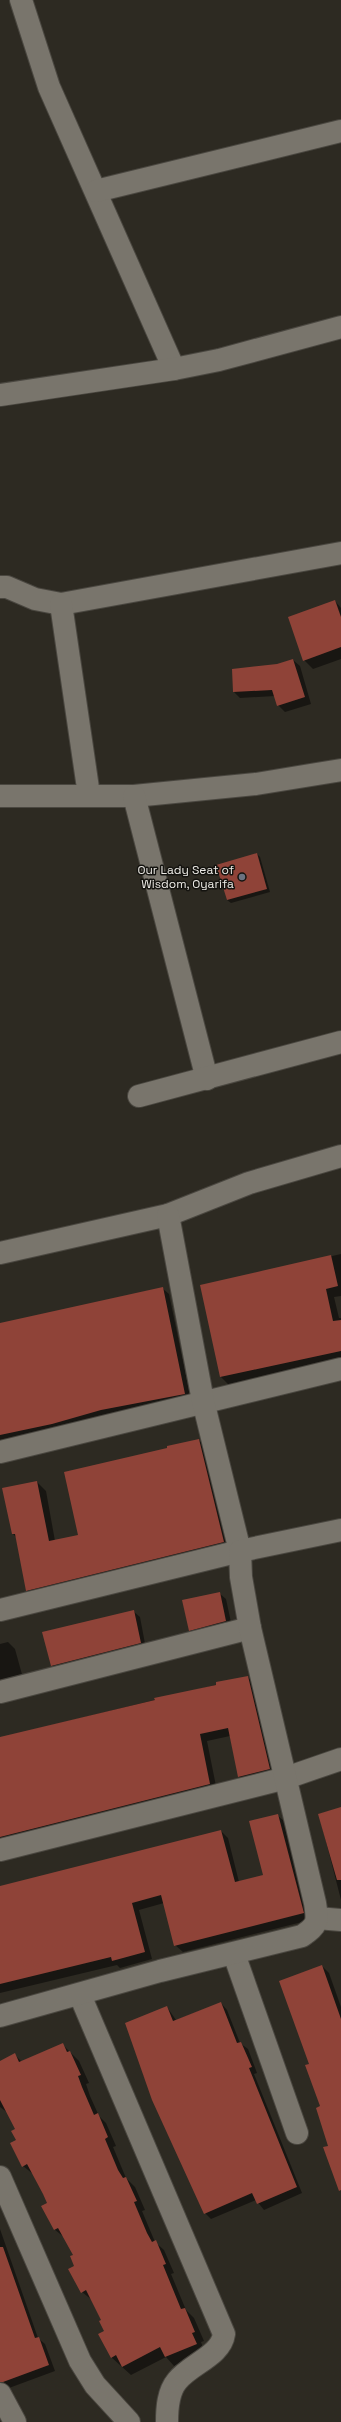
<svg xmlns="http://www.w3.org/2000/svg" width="341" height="2422" viewBox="0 0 341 2422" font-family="'Space Grotesk',sans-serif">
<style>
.shadow{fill:#0007}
.building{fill:#8f4338}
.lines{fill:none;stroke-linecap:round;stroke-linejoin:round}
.street-casing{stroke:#4a4740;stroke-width:24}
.street{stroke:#79756c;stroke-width:22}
.worship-dot{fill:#6b7280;stroke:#14130f;stroke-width:1.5}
.labels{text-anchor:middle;stroke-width:3;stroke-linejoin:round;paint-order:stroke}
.poi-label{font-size:12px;fill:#edebe6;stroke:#14130f;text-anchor:end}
</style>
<rect width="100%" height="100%" fill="#2d2a22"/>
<g class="shadow">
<path d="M335,601L341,608V659L313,669L304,660Z"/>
<path d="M293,660L300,666L311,704L285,712L278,705L275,696L240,698L234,692L277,665Z"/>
<path d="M257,854L260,857L270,892L231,903L227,900Z"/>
<path d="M341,1254V1296L334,1297L339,1318H341V1361L230,1386L221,1377L201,1286Z"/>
<path d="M162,1288L169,1294L191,1400L0,1442V1324Z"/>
<path d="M199,1440L208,1449L232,1551L36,1599L27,1590L17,1538L13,1534L37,1482L46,1491L55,1541L79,1536L168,1449Z"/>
<path d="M219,1593L226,1599L232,1627L196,1637L190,1630Z"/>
<path d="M133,1611L140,1617L146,1649L58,1672L52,1665Z"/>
<path d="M8,1642L15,1649L23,1678L0,1683V1644Z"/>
<path d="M248,1677L255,1684L277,1776L246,1784L239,1777L230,1736L207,1741L217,1791L0,1849V1738Z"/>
<path d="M341,1808V1900L319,1814Z"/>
<path d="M277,1815L285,1822L310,1920L183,1952L175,1945L164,1903L139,1910L152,1959L120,1968L117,1965L0,1993V1887L221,1831L228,1838L239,1882L265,1875Z"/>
<path d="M322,1966L329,1973L341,2007V2182L330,2146L310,2064Z"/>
<path d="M221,2003L227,2010L240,2043L248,2049L257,2073L254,2074L302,2193L264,2210L256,2200L211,2219L205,2213L143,2074L145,2073L167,2007L176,2020Z"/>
<path d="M62,2044L79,2061L89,2083L86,2084L90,2096L99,2116L106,2123L116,2146L113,2147L126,2178L135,2187L145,2210L142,2211L155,2242L164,2250L174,2273L171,2274L186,2310L194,2318L204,2341L201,2342L205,2353L174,2366L166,2357L131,2375L111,2357L103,2321L92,2300L82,2292L75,2255L65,2238L54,2229L48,2203L33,2174L23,2166L16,2129L8,2113L0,2107V2062L15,2055L22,2062Z"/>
<path d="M0,2229L38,2338L45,2344L55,2371L9,2388L3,2381L0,2373Z"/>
</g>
<g class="building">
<path d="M335,600L341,617V647L303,661L288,617Z"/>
<path d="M293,659L305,697L277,706L272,690L233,692L232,669L277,664Z"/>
<path d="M257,853L267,889L227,900L216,865Z"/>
<path d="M331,1255L338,1286L326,1289L333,1321L341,1320V1351L220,1377L200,1285Z"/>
<path d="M163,1287L185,1394L101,1410L52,1424L0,1435V1323Z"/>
<path d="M199,1439L224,1542L26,1591L15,1534H12L2,1488L37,1481L49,1541L78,1535L64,1472L167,1448V1446Z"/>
<path d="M220,1592L226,1621L189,1631L182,1600Z"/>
<path d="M134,1610L141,1643L51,1666L42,1632Z"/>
<path d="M248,1676L270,1769L238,1777L228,1728L200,1734L210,1784L0,1837V1737L155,1700L154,1698L216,1685V1682Z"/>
<path d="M341,1807V1880H337L318,1814Z"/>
<path d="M278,1814L304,1913L174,1946L161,1895L132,1903L145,1952L112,1961L111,1957L0,1984V1886L221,1830L235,1882L263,1875L249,1821Z"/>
<path d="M322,1965L341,2019V2190L339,2191L323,2147L328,2146L316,2108L320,2106L305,2065L309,2064L279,1981Z"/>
<path d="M221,2002L237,2043L241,2042L252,2067L249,2068L297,2187L257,2204L252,2193L204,2214L152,2100L125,2023L167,2006L173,2021Z"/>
<path d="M63,2043L67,2052L70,2051L81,2075L78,2076L82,2087L94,2115L98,2113L108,2137L105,2139L118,2170L123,2178L126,2177L137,2201L134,2202L147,2233L152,2242L156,2240L166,2264L163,2265L181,2309L185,2308L195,2332L192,2333L197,2344L165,2357L160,2347L122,2367L116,2355L111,2358L98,2334L104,2331L99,2321L101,2320L86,2290L81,2293L68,2269L74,2266L70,2256L73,2255L58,2228L54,2230L41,2206L47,2203L43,2194L27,2164L22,2167L10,2143L16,2140L11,2131L15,2129L0,2100V2061L15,2053L19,2062Z"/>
<path d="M0,2247H3L35,2338L39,2337L49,2365L3,2382H0Z"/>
</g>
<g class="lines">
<defs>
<g id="street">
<path d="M21,0L49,87L174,369"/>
<path d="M96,191L341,131"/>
<path d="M0,395L174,369L219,360L341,327"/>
<path d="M0,587H7L35,599L61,604L341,553"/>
<path d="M61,604L89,795"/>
<path d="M0,796H134L256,784L341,770"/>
<path d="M134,796L207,1079"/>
<path d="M139,1096L341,1042"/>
<path d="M0,1253L168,1215L249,1183L341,1156"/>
<path d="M0,1452L341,1369"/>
<path d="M0,1610L240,1551L203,1401L168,1215"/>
<path d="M0,1692L250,1628"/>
<path d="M0,1850L286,1778L341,1759"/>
<path d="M317,1918L341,1920"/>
<path d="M234,1954L297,2133"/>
<path d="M80,1995L224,2334C221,2356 190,2364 177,2381C168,2392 167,2408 167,2422"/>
<path d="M0,2016L160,1971L302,1936C318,1925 318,1922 315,1903L250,1628L241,1577L240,1551L341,1530"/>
<path d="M0,2177L80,2361L95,2385L129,2422"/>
<path d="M0,2394L15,2422"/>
</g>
</defs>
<use href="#street" class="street-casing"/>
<use href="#street" class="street"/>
</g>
<circle class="worship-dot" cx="242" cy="877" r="4"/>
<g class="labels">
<g class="poi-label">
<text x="234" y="874">Our Lady Seat of<tspan x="234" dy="14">Wisdom, Oyarifa</tspan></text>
</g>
</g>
</svg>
